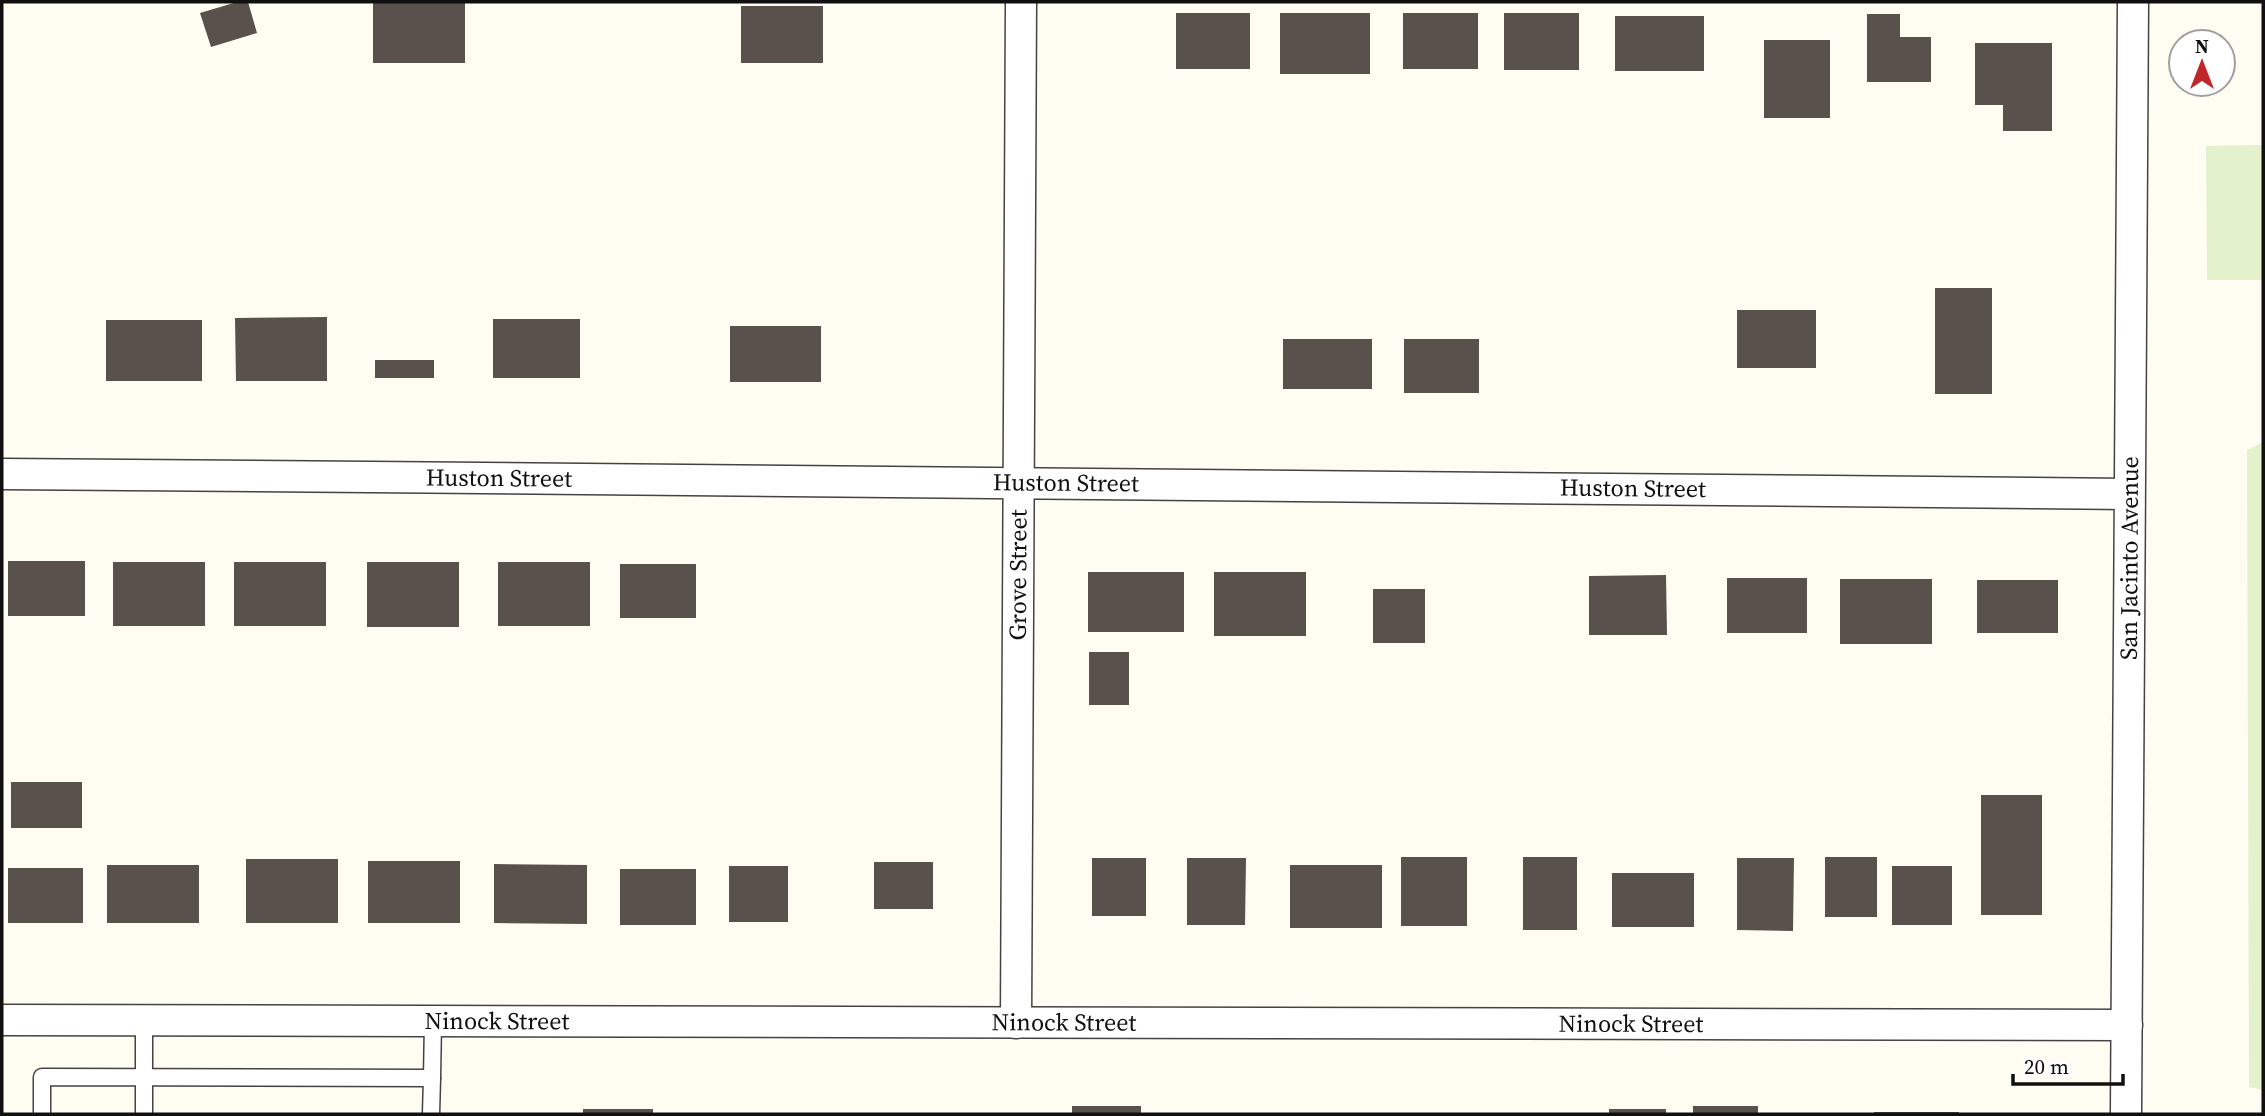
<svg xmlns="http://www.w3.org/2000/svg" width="2265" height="1116" viewBox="0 0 2265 1116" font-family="'Source Serif 4',serif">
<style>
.pitch{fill:#e4f1cd}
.building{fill:#58514c}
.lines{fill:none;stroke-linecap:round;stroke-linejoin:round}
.lane-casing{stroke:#434343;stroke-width:19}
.street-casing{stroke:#434343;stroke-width:33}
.lane{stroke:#fff;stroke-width:16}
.street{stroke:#fff;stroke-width:30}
.labels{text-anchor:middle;stroke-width:7;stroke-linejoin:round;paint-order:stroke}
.street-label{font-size:24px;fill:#101010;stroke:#fff}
</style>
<rect width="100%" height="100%" fill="#fffdf2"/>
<g class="pitch">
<path d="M2263,145V280H2207L2206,146Z"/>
<path d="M2263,442V1090L2249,1087L2247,450Z"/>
</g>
<g class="building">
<path d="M237,2H248L257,33L211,47L200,13Z"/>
<rect x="373" y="2" width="92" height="61"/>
<rect x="741" y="6" width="82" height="57"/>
<rect x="1176" y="13" width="74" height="56"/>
<rect x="1280" y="13" width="90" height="61"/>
<rect x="1403" y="13" width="75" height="56"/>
<rect x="1504" y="13" width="75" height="57"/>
<path d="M1867,14H1900V37H1931V82H1867Z"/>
<rect x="1615" y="16" width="89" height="55"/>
<rect x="1764" y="40" width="66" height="78"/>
<path d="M1975,43H2052V131H2003V105H1975Z"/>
<rect x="1935" y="288" width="57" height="106"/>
<rect x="1737" y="310" width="79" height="58"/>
<path d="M327,317V381H236L235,318Z"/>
<rect x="493" y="319" width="87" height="59"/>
<rect x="106" y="320" width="96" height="61"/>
<rect x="730" y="326" width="91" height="56"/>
<rect x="1283" y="339" width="89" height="50"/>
<rect x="1404" y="339" width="75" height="54"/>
<rect x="375" y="360" width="59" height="18"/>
<rect x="8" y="561" width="77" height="55"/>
<rect x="113" y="562" width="92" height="64"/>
<rect x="234" y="562" width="92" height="64"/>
<rect x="367" y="562" width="92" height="65"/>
<rect x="498" y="562" width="92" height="64"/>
<rect x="620" y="564" width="76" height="54"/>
<rect x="1088" y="572" width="96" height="60"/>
<rect x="1214" y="572" width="92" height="64"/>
<path d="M1666,575L1667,635H1589V576Z"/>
<rect x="1727" y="578" width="80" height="55"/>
<rect x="1840" y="579" width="92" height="65"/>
<rect x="1977" y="580" width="81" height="53"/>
<rect x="1373" y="589" width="52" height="54"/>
<rect x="1089" y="652" width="40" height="53"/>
<rect x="11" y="782" width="71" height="46"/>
<rect x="1981" y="795" width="61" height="120"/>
<rect x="1401" y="857" width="66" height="69"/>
<rect x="1523" y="857" width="54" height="73"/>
<rect x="1825" y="857" width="52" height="60"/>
<rect x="1092" y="858" width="54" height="58"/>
<path d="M1187,858H1246L1245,925H1187Z"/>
<path d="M1737,858H1794L1793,931L1737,930Z"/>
<rect x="246" y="859" width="92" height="64"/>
<rect x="368" y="861" width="92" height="62"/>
<rect x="874" y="862" width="59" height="47"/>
<path d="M494,864L587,865V924L494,923Z"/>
<rect x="107" y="865" width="92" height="58"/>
<rect x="1290" y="865" width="92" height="63"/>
<rect x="729" y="866" width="59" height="56"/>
<rect x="1892" y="866" width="60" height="59"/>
<rect x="8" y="868" width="75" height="55"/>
<rect x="620" y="869" width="76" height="56"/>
<rect x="1612" y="873" width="82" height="54"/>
<rect x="1072" y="1106" width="69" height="8"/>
<rect x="1693" y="1106" width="65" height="8"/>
<rect x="583" y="1109" width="70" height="5"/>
<rect x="1609" y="1109" width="57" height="5"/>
<rect x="1874" y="1112" width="85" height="2"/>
</g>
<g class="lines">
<defs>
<g id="lane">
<path d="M144,1020V1114"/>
<path d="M42,1114V1077L432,1078L433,1022"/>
<path d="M431,1114L432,1078"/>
</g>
<g id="street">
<path id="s1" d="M2,474C711,480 1420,485 2129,494"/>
<path id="s2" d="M2,1020L2127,1025"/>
<path id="s3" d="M1016,1023L1021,2"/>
<path id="s4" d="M2126,1114L2133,2"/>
</g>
</defs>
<use href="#lane" class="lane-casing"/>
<use href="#street" class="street-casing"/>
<use href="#lane" class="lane"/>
<use href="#street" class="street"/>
</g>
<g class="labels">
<g class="street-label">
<text dy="8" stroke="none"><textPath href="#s1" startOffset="497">Huston Street</textPath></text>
<text dy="8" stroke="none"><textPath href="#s1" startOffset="1064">Huston Street</textPath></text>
<text dy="8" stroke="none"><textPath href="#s1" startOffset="1631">Huston Street</textPath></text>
<text dy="8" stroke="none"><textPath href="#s4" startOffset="556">San Jacinto Avenue</textPath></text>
<text dy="8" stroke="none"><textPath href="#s3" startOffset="448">Grove Street</textPath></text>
<text dy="8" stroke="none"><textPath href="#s2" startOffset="495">Ninock Street</textPath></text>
<text dy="8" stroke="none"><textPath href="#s2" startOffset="1062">Ninock Street</textPath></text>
<text dy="8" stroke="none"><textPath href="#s2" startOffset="1629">Ninock Street</textPath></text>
</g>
</g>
<rect width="2265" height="1116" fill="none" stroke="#101010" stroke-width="7"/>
<g transform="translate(2202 63)"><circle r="33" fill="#ffffff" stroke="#9f9f9f" stroke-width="2"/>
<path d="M0-5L12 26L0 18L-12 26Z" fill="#c1262b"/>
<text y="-10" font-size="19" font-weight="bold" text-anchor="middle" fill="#101010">N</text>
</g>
<path d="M2013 1074v10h110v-10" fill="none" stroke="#101010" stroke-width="3.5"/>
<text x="2024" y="1074" font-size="21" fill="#101010" stroke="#ffffff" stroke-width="5" paint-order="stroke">20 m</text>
</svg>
